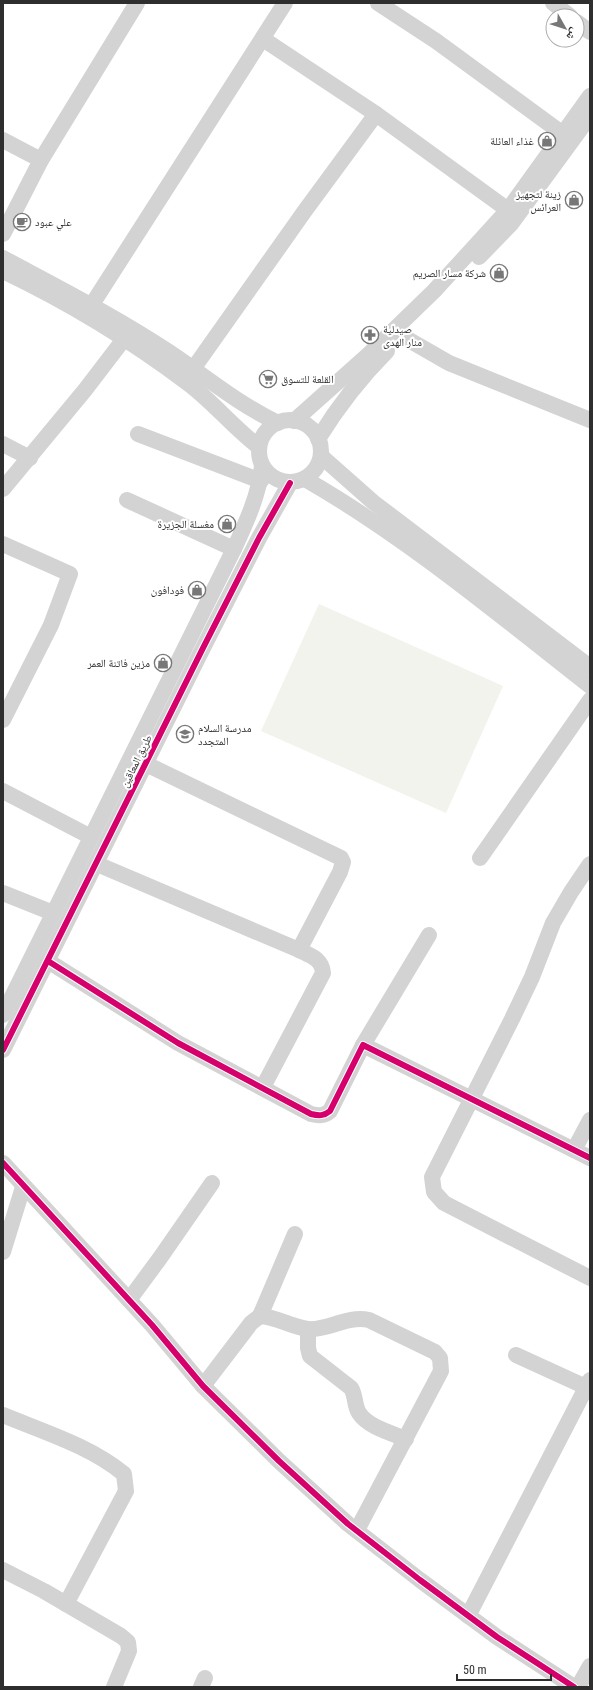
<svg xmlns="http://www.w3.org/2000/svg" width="593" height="1690" viewBox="0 0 593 1690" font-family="'Roboto Condensed','Noto Naskh Arabic',sans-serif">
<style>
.green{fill:#f1f3ec}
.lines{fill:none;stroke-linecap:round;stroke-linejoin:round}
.minor{stroke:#d3d3d3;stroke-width:16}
.cycleway-casing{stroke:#fff;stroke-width:8}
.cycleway{stroke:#d6006c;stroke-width:6}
.labels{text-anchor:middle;stroke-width:4;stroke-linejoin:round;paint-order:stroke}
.poi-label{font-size:11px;fill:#2e2e2e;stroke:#fff;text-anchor:end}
.street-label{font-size:11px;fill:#2e2e2e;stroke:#fff}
</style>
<rect width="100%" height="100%" fill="#fff"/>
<path class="green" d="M319,604L503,686L446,813L261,731Z"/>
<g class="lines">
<g class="minor">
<path d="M378,3L436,41L563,134"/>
<path d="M553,3L570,16"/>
<path d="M577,22L590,32"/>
<path d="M263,39L376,114L508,210"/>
<path d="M3,140L41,160"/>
<path d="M3,234L41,160L137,3"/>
<path d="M479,257L511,224L590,116"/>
<path d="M3,258C59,288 116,317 169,352C205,376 238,404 278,423"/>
<path d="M3,271C68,302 132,341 189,384C214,403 234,428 259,447"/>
<path d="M91,306L285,3"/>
<path d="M402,336L449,363L590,420"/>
<path d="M193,369L304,212L376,114"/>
<circle cx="290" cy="451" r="31"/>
<path d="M294,421L368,355L434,291L508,210L590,96"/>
<path d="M138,434L261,481"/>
<path d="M318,439C339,405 359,379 387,351"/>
<path d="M3,444L30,458"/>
<path d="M321,456L373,502L590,667"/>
<path d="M305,479C406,537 498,614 590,686"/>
<path d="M3,489L85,390L124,339"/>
<path d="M127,500L234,549"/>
<path d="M3,544L70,574L51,625L3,720"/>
<path d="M146,764L341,858L343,862L340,872L299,950"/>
<path d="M3,791L91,837"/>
<path d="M480,858L590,700"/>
<path d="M97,864L299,950C311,956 322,959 323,973L263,1087"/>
<path d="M590,864L571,892L553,923L532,977L512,1019L432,1177L434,1192L444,1203L590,1278"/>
<path d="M3,893L53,913"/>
<path d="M48,961L178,1043L311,1114C319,1116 324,1116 330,1111L363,1045L590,1158"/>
<path d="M3,1015L234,549C246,523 259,495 262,466"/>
<path d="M363,1045L429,935"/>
<path d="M3,1050L203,648L259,538L290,483"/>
<path d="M574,1150L590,1120"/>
<path d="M3,1163L152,1325L203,1386L279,1461L348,1524L420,1580L497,1637L574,1687"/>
<path d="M3,1252L23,1187"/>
<path d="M129,1300L160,1258L212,1183"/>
<path d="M260,1316L295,1234"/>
<path d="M308,1329V1348L310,1356L351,1388C356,1396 354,1405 359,1413C368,1427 391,1433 406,1439"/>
<path d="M516,1355L586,1387"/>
<path d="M203,1386L251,1323L260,1316C277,1317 291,1327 308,1329C327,1331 347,1315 369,1320L435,1352L440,1358L441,1371L357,1530"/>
<path d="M3,1415C44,1432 90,1446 124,1474L126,1491L66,1604"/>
<path d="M3,1570L44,1591L121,1636L128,1642L129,1651L114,1687"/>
<path d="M468,1616L590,1380"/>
<path d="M201,1687L205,1678"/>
<path d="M578,1687L590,1666"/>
</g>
<defs>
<g id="cycleway">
<path d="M48,961L178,1043L311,1114C319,1116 324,1116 330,1111L363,1045L590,1158"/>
<path d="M3,1050L203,648L259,538L290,483"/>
<path d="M3,1163L152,1325L203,1386L279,1461L348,1524L420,1580L497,1637L574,1687"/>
</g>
</defs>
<use href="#cycleway" class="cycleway-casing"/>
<use href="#cycleway" class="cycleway"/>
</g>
<defs>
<symbol id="shop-ring" viewBox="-11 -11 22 22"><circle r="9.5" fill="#fff" stroke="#777" stroke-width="1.5"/><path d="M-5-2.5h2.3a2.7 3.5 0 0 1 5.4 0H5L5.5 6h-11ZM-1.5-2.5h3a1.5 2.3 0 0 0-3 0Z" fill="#777"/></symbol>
<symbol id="cafe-ring" viewBox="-11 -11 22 22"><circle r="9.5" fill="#fff" stroke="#777" stroke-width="1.5"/><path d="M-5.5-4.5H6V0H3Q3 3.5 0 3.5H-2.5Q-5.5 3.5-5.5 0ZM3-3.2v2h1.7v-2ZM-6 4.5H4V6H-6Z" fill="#777"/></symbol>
<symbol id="pharmacy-ring" viewBox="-11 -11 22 22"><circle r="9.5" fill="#fff" stroke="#777" stroke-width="1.5"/><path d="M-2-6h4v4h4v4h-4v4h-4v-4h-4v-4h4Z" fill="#777"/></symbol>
<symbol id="supermarket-ring" viewBox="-11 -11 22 22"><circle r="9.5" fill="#fff" stroke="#777" stroke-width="1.5"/><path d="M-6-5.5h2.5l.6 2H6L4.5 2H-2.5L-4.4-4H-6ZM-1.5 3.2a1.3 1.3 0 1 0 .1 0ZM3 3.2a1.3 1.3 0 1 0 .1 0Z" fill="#777"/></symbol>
<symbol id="school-ring" viewBox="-11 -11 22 22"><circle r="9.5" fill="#fff" stroke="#777" stroke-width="1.5"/><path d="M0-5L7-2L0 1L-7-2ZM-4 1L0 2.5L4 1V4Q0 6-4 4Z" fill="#777"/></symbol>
</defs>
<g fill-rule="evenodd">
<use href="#shop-ring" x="537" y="131" width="20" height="20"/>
<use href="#shop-ring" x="564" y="190" width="20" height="20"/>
<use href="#cafe-ring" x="12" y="212" width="20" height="20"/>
<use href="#shop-ring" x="489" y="263" width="20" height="20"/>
<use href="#pharmacy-ring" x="360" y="325" width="20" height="20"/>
<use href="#supermarket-ring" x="258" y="369" width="20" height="20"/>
<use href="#shop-ring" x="217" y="514" width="20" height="20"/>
<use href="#shop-ring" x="187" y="580" width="20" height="20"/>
<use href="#shop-ring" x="153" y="653" width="20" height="20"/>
<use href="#school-ring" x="175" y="724" width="20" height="20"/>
</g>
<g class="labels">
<g class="poi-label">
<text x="534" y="145">غذاء العائلة</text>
<text x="561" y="198">زينة لتجهيز<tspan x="561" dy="13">العرائس</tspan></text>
<text x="35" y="226" text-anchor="start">علي عبود</text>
<text x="486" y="277">شركة مسار الصريم</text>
<text x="383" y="333" text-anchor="start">صيدلية<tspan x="383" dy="13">منار الهدى</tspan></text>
<text x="281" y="383" text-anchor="start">القلعة للتسوق</text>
<text x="214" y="528">مغسلة الجزيرة</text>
<text x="184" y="594">فودافون</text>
<text x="150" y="667">مزين فاتنة العمر</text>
<text x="198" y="732" text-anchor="start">مدرسة السلام<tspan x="198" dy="13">المتجدد</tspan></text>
</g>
<g class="street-label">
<text transform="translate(136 761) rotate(-64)" y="4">طريق المعاقين</text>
</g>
</g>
<rect width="593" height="1690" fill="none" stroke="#2e2e2e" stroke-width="8"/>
<g transform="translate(565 28) rotate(129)"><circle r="19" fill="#ffffff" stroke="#ababab"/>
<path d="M0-3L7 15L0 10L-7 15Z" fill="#777777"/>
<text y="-6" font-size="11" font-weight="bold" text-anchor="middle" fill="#2e2e2e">ش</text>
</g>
<path d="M457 1674v6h94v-6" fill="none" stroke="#2e2e2e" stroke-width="2"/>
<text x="463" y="1674" font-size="12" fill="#2e2e2e" stroke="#ffffff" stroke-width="3" paint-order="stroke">50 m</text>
</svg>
